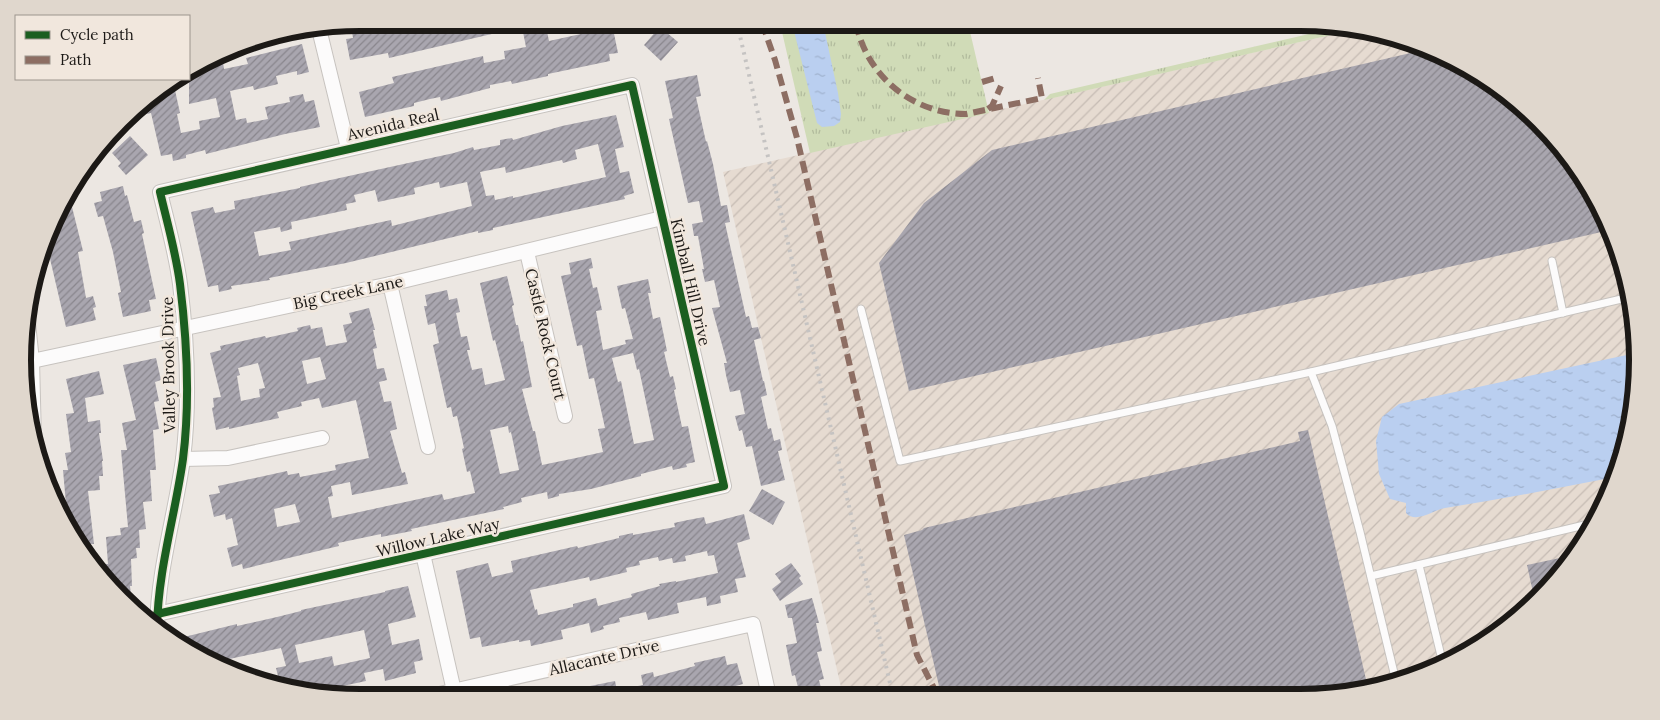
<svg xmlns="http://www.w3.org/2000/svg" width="1660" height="720" viewBox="0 0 1660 720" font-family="Lora,serif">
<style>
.industrial{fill:url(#industrial-furrows)}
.grass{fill:url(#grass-tufts)}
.water{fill:url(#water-ripples)}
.building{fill:url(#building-hatch);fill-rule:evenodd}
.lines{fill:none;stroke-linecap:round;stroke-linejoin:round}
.service-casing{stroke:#c7c3bf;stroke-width:9}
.minor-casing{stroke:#c7c3bf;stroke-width:16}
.service{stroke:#fcfbfb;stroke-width:7}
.minor{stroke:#fcfbfb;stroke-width:14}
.rail{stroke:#c5c3c2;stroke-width:4;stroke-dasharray:2.5 5;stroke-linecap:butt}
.quiet{stroke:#8d6e63;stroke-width:6;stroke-dasharray:12 6;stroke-linecap:butt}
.cycleway-casing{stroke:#f1e7dd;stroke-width:11}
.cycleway{stroke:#1b5e20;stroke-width:8}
.labels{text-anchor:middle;stroke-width:5;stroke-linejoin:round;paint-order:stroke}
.street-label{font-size:16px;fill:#1c1916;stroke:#f1e7dd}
.rim{fill:none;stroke:#1c1916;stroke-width:6}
</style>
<defs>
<pattern id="industrial-furrows" width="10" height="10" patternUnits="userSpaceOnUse" patternTransform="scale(1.25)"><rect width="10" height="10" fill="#e6dbd1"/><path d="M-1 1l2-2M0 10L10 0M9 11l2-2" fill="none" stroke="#c5bbb3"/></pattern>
<pattern id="grass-tufts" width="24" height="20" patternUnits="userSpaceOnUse" patternTransform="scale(1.25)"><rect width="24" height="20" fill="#d0dbb7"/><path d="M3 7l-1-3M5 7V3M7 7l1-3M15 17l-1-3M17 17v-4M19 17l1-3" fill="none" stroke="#b2bb9d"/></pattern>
<pattern id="water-ripples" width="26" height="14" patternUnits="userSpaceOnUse" patternTransform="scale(1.25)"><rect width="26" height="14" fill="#bacff0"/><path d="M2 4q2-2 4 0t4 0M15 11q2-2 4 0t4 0" fill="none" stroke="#9fb1cd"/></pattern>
<pattern id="building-hatch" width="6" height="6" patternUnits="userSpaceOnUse" patternTransform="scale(1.25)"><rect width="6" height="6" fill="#a9a6af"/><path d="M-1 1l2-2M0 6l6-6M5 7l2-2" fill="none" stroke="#89868d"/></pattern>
</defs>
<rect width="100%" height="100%" fill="#ece7e2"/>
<path class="industrial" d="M1349,31L1409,41L1469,68L1523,106L1568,155L1603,211L1626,273L1637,338L1635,404L1619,469L1580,548L1506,628L1429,672L1344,695L843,696L723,172Z"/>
<g class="grass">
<path d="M772,23H968L989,113L810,153L782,32L773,27Z"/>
<path d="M1335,28L1349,31L1044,100L1050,94Z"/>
</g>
<g class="water">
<path d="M792,23H823L838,93L841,114L840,122L834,126L822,127L817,123Z"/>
<path d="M1636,353L1635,404L1619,469L1615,477C1559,488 1502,499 1445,508C1433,510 1416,524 1406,513V503L1390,499L1379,474L1376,441L1382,417L1399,404Z"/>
</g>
<g class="building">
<path d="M396,22H545L549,41L590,32L589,29L612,24L618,53L609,54L610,61L548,74V76L512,84L511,81L490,85V88L441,101L440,97L430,99L414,103V106L365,117L359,92L394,83L392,77L483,56L484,63L505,59L504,51L526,47L522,27L389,58L388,53L350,60L346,39L353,38L352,32Z"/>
<path d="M658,29L664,34L666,32L678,42L661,61L644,45Z"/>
<path d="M302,44L309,72L297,75V71L276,76L278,84L254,90L253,86L230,91L231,96L236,120L246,118L247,123L268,119L265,107L290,102L289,97L303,94L305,102L314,100L320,127L285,134L206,154L205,150L186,155V158L173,161L172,154L161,156L151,113L128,118L138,106L173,81L180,113L177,114L181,133L200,129L199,121L220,117L216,98L189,104V71L223,62L224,69L248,64L246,58Z"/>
<path d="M1428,49L1469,68L1523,106L1568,155L1603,211L1610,230L909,391L879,263L924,203L992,150Z"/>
<path d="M697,75L701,96L696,97L706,142L707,141L713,164L721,206L727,205L730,222L725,223L746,317L749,316L752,328L758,327L761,338L754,340L763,381H764L767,395L761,397L768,429L771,428L774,441L780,439L782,450L778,451L785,480L761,486L752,446L746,447L742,430L739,431L735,416L745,414L740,390L730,392L726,375L724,363H727L712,308L720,307L714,280L705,282L702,269H704L698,236H694L692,224L703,222L699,201L688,203L669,119L673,118L665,81Z"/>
<path d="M616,115L624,147L615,149L620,173L629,171L634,193L624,196L625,199L493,228V230L478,233V231L346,263L269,278L270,280L231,286L232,289L219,292L218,285L208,287L191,212L213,207L215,213L235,209L234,201L300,188V187L326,181L454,153L473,147L474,150L500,145V140L512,138L513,140L562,126ZM598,144L606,177L513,198V196L495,200L494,195L486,196L480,172L505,167L506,173L562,160L563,163L577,159L575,150ZM439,182L440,188L467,182L472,206L392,226L391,220L289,242L291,250L259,256L254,232L280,227L281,232L292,229L291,222L347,210L346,204L356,202L354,195L375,190L378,202L415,194L414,188Z"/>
<path d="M130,136L148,155L126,175L118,166L121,163L112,153Z"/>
<path d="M123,186L125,196L127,195L134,222L141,220L144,233L142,234L156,299L149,300L151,311L123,317L118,293L121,292L113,252L103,216L98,217L94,203L102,201L100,192Z"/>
<path d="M68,191L83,251L78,252L86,298L93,296L96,307L93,308L96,320L66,327L47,246Z"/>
<path d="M591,258L593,268L589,269L593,288L597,287L602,310L596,311L603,350L626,344L625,340L633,339L625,308L622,309L617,286L648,279L651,293H648L653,319L660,317L667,351L664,352L670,377L673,376L676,389L674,390L682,427L688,426L695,462L686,464L687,467L673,470L672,466L641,474V476L591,489L559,494V496L548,499L547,492L521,498L522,502L503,507L504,509L411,529L412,531L381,537V534L338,543L339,546L243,569L242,564L232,567L227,548L238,545L232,518L226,520L225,514L214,517L209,495L220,493L218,486L287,471L288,475L299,473L300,477L336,470L335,465L369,458L356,400L322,408L319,398L301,402L302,406L277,412L279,418L229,429V427L216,430L212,408L214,407L213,398L221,397L210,353L221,350L220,346L265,336L266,338L298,331L297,328L310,325L311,329L322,327L326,346L347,342L343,325L352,323L349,313L369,308L375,330H373L377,348L373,349L377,369L384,368L387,380L379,382L384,402L391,401L397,429L390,431L402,473L405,472L408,484L352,495L350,482L331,486L333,496L328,497L332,518L442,494L444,500L475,493L470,471L467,472L462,449L464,448L457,416L453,417L451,407L447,408L433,345L439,343L435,323L428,325L424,306H427L425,295L447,290L449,300L457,298L460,312L456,313L461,337L467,336L470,350H467L472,370L482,368L485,385L505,380L495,340L493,341L480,283L507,276L514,305L512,306L516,325H518L521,342L523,341L532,387L522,389L533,431H535L542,465L576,458L603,452L598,429L605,428L594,378L589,379L582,345L577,346L561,276L571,274L569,263ZM633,353L637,370L639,369L654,440L634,444L621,381L618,382L612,358ZM320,357L326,379L307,384L302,361ZM258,363L265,388L259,389L260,397L241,401L237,376L240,375L238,368ZM508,426L509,433L511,432L519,470L500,474L490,430ZM295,504L300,522L277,527L274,509Z"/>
<path d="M156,358L161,380L155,382L159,401L154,402L159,429L153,430L156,470H150L152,501L143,502L146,529L139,530L140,548H136L137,558L131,559L132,586H130L132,607L97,564H108L106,537L121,535L120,528L128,527L121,450H127L122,423L136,420L123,365Z"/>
<path d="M99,371L104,394L85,398L88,422L100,420L101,433H99L103,461H102L103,476H99L100,490L88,491L94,544H80L68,528L57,505L66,504L63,470H68L65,453L71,452L66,414L74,413L66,379Z"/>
<path d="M1308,430L1368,688L1344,695L948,696L939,686L904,535L922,530L924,528L1300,441L1298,432Z"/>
<path d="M762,489L785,502L773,525L749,511Z"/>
<path d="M744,514L750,539L737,543L746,577L735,579L738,592L720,596L721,603L707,606L706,597L677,603L679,613L648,620L646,612L619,618L620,622L603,626L604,629L591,633L589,623L561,630L563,639L531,646L530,640L519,642V640L482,647L480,637L470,639L456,571L488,563L492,577L513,572L511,561L577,546L578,548L619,538V536L633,533V535L675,527L674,523L688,520L704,517L706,524ZM707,551L708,556L714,555L718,573L676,582V581L659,584L660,586L631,594L632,597L598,606L596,598L573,604V607L538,615L537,609L535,610L530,590L589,577L590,581L627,572L626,568L640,565L639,561L658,557L659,561L672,558L673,563L686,561L685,556Z"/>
<path d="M1574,555L1559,570L1534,597L1527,565Z"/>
<path d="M791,563L801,576L799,578L803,584L780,601L772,589L781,582L775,574Z"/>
<path d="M408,586L416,617L388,624L392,645L419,639L423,660L414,662L416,673L385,681L383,669L364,673L366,681L338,687L339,691L330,693L326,692V687L315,689L314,685L300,688L280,684L276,668L286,666L281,648L220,661L219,654L204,658L187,649L184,637L237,624V626L277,617L301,611V610L385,592V591ZM364,630L370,658L334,666L332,656L299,663L295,645Z"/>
<path d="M812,598L819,623H816L822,651L817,652L824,679L819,680L823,696H800L795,675L792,676L786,645L797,643L792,618H788L785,605Z"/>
<path d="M725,656L727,665L737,663L743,684L716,691L717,694L705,696L693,697L691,689L663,697H587L585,687L615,681L617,690L643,685L641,675L653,672L654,677L695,666L694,663Z"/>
</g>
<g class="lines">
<defs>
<g id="service">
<path d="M1552,261L1563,313"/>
<path d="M861,309L900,461L1311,372L1630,297"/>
<path d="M1311,372L1332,426L1360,532L1396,681"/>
<path d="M1419,565L1443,664"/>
<path d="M1371,576L1593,523"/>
</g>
<g id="minor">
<path d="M319,29L348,148"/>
<path d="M527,252L565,416"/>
<path d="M390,284L428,447"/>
<path d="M28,323L32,361L34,440"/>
<path d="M32,361L390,284L662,218"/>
<path d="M183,459L228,458L322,438"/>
<path d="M423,554L454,691"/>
<path d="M157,628C158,570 175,516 183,459C190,403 187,340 180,284C176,253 167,222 160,192L632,85L724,486L157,614"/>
<path d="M426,697L753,624L769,696"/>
</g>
</defs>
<use href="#service" class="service-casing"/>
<use href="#minor" class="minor-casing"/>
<use href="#service" class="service"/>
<use href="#minor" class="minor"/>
<path class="rail" d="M737,23L893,696"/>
<g class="quiet">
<path d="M762,23L775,60L797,138L917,655L938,696"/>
<path d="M856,23C866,75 912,114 966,114L1042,98L1038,78"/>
<path d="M982,82L999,77"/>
<path d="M988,109L992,106L1001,86"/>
</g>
<defs>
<path id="cycleway" d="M157,628C158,570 175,516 183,459C190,403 187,340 180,284C176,253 167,222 160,192L632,85L724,486L157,614"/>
</defs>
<use href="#cycleway" class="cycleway-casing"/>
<use href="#cycleway" class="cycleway"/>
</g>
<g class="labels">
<g class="street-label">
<text transform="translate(393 124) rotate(-13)" y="6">Avenida Real</text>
<text transform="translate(691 282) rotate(77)" y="6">Kimball Hill Drive</text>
<text transform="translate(348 292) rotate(-12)" y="6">Big Creek Lane</text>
<text transform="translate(546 334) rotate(77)" y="6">Castle Rock Court</text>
<text transform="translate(168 365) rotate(-91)" y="6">Valley Brook Drive</text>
<text transform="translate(438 537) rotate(-13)" y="6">Willow Lake Way</text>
<text transform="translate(604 657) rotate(-13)" y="6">Allacante Drive</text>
</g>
</g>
<path d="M0 0H1660V720H0ZM360 31H1300A329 329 0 0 1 1629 360V360A329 329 0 0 1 1300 689H360A329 329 0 0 1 31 360V360A329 329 0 0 1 360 31Z" fill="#e0d7cd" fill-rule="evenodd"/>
<path class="rim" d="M360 31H1300A329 329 0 0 1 1629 360V360A329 329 0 0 1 1300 689H360A329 329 0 0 1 31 360V360A329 329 0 0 1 360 31Z"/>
<rect x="15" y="15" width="175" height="65" fill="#f1e7dd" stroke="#9c958d"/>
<rect x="25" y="31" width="25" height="8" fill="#1b5e20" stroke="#9c958d"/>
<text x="60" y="40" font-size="15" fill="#1c1916">Cycle path</text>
<rect x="25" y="56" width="25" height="8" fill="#8d6e63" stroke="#9c958d"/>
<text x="60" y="65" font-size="15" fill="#1c1916">Path</text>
</svg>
